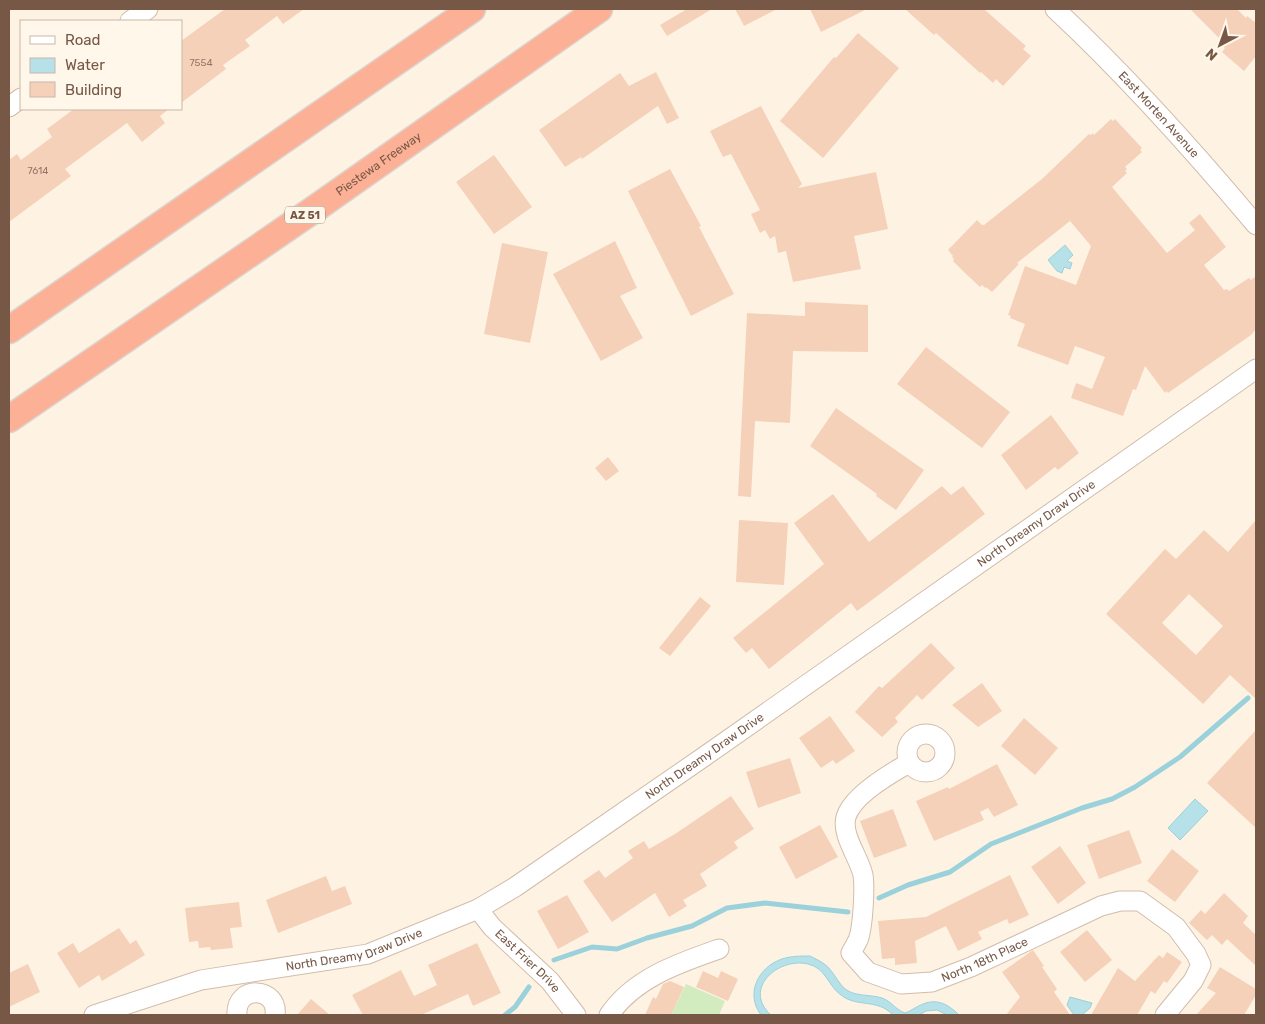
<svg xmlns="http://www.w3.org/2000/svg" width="1265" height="1024" viewBox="0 0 1265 1024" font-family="Rubik,sans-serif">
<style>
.green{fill:#d2ecc0}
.water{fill:#b6e1e8;stroke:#9bd1db}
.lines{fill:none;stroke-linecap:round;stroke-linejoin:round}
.stream{stroke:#9bd1db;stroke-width:5}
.building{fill:#f5d1b9;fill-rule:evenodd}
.minor-casing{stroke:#d2bcab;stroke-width:21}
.highway-casing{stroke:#dcd4cf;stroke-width:29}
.minor{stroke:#fff;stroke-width:19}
.highway{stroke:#fcb196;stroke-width:26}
.labels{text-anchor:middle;stroke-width:4;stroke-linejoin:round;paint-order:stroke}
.number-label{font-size:10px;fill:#967664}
.shield{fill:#fff7ea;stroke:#a08878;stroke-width:1}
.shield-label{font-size:11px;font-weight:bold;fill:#775847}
.street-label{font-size:12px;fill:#775847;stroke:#fff7ea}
</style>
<rect width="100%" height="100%" fill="#fef3e3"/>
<path class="green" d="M686,984L725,1001L719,1015H671Z"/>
<g class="water">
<path d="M1065,245L1073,255L1067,261L1072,263L1070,269L1064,267L1062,273L1057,271L1048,260Z"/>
<path d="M1195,799L1208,811L1180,840L1168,828Z"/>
<path d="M810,956C818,960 827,964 832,972C836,977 839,983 844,988C854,997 869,994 882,998C891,1001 896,1010 905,1013C911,1011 917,1006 923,1004C938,998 949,1005 959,1015H947L937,1010L926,1011L919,1015H893C877,998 857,1008 841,995C828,986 826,968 808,964C778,957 742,989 771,1015H761C745,994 758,967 782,959C791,956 801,956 810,956Z"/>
<path d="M1070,997L1092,1003L1090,1008L1082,1015H1074L1067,1005Z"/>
</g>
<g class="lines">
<g class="stream">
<path d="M879,898L908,885L950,872L991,844L1082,808L1112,799L1135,787L1180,757L1248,698"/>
<path d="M554,960L592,947L617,949L647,938L692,926L727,908L765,903L848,912"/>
<path d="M505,1015L515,1007L529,987"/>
</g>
</g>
<g class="building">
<path d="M225,9H304L283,24L277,16L245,40L250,46L223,65L226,69L181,103V41Z"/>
<path d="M687,9H712L667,36L660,25Z"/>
<path d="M735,9H777L744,26Z"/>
<path d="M810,9H867L821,32Z"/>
<path d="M905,9H984L1026,46L1023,49L1031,56L1003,86L996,79L993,83L981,72L980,73L936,33L934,35Z"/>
<path d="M1190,9H1237L1246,18L1247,16L1256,23V56L1244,71L1222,52L1225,48L1222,46L1224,43Z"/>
<path d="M858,33L899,68L823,158L780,121L834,57L836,58Z"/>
<path d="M656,72L679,118L667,124L658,106L582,159L581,157L565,167L539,130L620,73L629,86Z"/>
<path d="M761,106L802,184L798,188L876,172L888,229L854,236L861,269L793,282L786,251L778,253L775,236L770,239L765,230L760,233L751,214L760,210L731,154L723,157L710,131Z"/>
<path d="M74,109H169L160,116L165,123L142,142L127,123L65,169L71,176L9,222V160L17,154L21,160L52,137L47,129Z"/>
<path d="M1111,119L1113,121L1115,119L1142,148L1140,150L1142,152L1125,167L1127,169L1125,171L1127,173L1112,187L1167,253L1195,230L1189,223L1200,214L1226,247L1204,265L1224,290L1227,289L1229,291L1249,278L1251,280L1256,276V329L1251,335L1168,393L1167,391L1165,393L1145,366L1136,390L1133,389L1123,416L1071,398L1076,383L1092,389L1105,357L1075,346L1068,365L1017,346L1025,324L1010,318L1011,316L1008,315L1025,266L1076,285L1091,246L1070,221L1017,263L1019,264L992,292L986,287L985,288L982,285L980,287L965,273L953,261L954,259L952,257L953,256L948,250L977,220L982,225H984L1042,179L1089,134L1091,135L1093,133L1094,135Z"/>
<path d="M494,155L532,207L494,234L456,182Z"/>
<path d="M670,169L701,226L699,227L734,294L691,316L628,191Z"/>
<path d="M615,241L637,288L620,296L643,338L601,361L553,274Z"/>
<path d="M502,243L548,252L530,343L484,334Z"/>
<path d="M805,302L868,305V352L793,351L790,423L755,421L751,497L738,496L747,313L805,316Z"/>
<path d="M926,347L1010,412L982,448L897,384Z"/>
<path d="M836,408L924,470L896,510L876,496L877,494L810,446Z"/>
<path d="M1051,415L1079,453L1058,470L1055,467L1026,490L1001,455Z"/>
<path d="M608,457L619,471L606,481L595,468Z"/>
<path d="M942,486L951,495L963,486L985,514L876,597L857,611L851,603L769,669L752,648L746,653L733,638L824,564L794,523L833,494L869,542Z"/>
<path d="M739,520L788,523L784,585L736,582Z"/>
<path d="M1256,520V699L1230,675L1203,704L1106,614L1165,549L1176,559L1204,530L1228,552ZM1189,594L1223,626L1196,655L1162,623Z"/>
<path d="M700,597L711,606L670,656L659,648Z"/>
<path d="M931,643L955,668L922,700L917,695L895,718L898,722L882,737L855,712L879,686L882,688Z"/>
<path d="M982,683L1002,711L978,727L952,705Z"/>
<path d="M830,716L855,751L836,764L833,760L821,768L799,738Z"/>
<path d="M1024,718L1058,748L1035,775L1001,746Z"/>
<path d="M1256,730V828L1207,783Z"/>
<path d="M790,758L801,793L758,808L746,772Z"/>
<path d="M997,764L1018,805L994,817L988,808L980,812L984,820L934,841L916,801L948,787L949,789Z"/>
<path d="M731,796L754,829L734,842L738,848L700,874L707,886L683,900L687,906L669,917L655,893L612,922L583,881L599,870L605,878L633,858L628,851L644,841L649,849L675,834Z"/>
<path d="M893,809L907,846L874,858L860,821Z"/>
<path d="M820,825L838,857L796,879L779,847Z"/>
<path d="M1129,830L1142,863L1099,879L1087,845Z"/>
<path d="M1060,846L1086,883L1058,904L1031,867Z"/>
<path d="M1172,849L1199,871L1175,902L1147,881Z"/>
<path d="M1010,875L1029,915L1009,924L1007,919L978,932L982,939L958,951L946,926L915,941L917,963L895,965V958L882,959L878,921L926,917Z"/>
<path d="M326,876L332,891L345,886L352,904L278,933L266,900Z"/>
<path d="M1224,893L1248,916L1243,923L1256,935V966L1227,939L1222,945L1212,935L1207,940L1189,923L1201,910L1205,914Z"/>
<path d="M567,895L589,932L558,949L537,911Z"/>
<path d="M239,902L242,927L230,928L233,948L211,950L210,947L199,948L198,941L189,942L185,908Z"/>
<path d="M119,928L130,944L136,940L145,955L102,981L99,975L79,988L57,953L73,943L79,953Z"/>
<path d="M1087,930L1112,960L1085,982L1060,952Z"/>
<path d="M477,943L501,993L473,1006L468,994L421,1015H363L352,995L401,970L414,996L437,985L428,965Z"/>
<path d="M1033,950L1044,966L1042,967L1057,989L1054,992L1070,1015H1006L1020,997L1002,972Z"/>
<path d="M1167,952L1182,962L1167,983L1164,981L1155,994L1151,991L1137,1015H1091L1118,968L1135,981L1159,955L1163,958Z"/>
<path d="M28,964L40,992L9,1007V973Z"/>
<path d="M1220,967L1256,989V995L1244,1015H1196L1216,993L1207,988Z"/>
<path d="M703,971L718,978L721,971L738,979L728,1001L696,987Z"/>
<path d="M670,981L684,987L671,1015H645L653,997L656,999L663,984Z"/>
<path d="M311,999L330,1015H297Z"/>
</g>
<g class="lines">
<defs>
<g id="minor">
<path id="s1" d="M1055,9C1127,76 1193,150 1256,225"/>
<path d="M130,21L148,9"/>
<path d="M9,107L21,98"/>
<circle cx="926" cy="753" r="19"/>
<path id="s2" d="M909,763C891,773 852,796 846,817C841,835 859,857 863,875C865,888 863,928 858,940C856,944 853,949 851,953L868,972L901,984L932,982L971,967L1101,906L1120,901H1140L1176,927L1196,954L1201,965L1193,981L1165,1015"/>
<path id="s3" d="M478,909L492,927L550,981L576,1015"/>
<path id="s4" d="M94,1015L201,980L368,954L478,909L515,887L705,756L1256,369"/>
<path d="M237,1015C235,984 279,987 275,1015"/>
<path d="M609,1015C634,978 679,963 719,949"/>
</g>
<g id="highway">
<path d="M9,330L472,9"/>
<path id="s5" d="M9,419L316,208L599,9"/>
</g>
</defs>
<use href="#minor" class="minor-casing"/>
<use href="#highway" class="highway-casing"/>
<use href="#minor" class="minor"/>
<use href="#highway" class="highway"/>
</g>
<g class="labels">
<g class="number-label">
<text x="201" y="66">7554</text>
<text x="38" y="174">7614</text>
</g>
<rect class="shield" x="285" y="206.5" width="40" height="17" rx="4"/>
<g class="shield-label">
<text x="305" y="219">AZ 51</text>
</g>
<g class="street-label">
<text dy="4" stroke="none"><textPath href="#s1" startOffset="148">East Morten Avenue</textPath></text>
<text dy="4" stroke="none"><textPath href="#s5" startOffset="449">Piestewa Freeway</textPath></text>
<text dy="4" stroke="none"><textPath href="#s4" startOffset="1079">North Dreamy Draw Drive</textPath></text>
<text dy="4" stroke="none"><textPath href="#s4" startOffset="674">North Dreamy Draw Drive</textPath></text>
<text dy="4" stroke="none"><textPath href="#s4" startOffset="269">North Dreamy Draw Drive</textPath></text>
<text dy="4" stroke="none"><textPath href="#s2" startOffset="375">North 18th Place</textPath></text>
<text dy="4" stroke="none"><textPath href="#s3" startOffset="72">East Frier Drive</textPath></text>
</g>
</g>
<rect width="1265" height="1024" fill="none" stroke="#775847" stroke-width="20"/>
<rect x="20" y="20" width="162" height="90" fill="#fff7ea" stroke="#c9b7a9"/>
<rect x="30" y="36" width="25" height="8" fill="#ffffff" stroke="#c9b7a9"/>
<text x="65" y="45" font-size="15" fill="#775847">Road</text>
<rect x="30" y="58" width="25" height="15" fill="#b6e1e8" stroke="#c9b7a9"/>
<text x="65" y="70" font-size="15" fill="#775847">Water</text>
<rect x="30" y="82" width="25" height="15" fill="#f5d1b9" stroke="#c9b7a9"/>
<text x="65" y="95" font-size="15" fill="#775847">Building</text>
<g transform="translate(1220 45) rotate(221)" stroke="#fff7ea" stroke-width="4" paint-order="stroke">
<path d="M0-4L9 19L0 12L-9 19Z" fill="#775847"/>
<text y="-8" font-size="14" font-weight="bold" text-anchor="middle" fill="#775847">N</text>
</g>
</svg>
